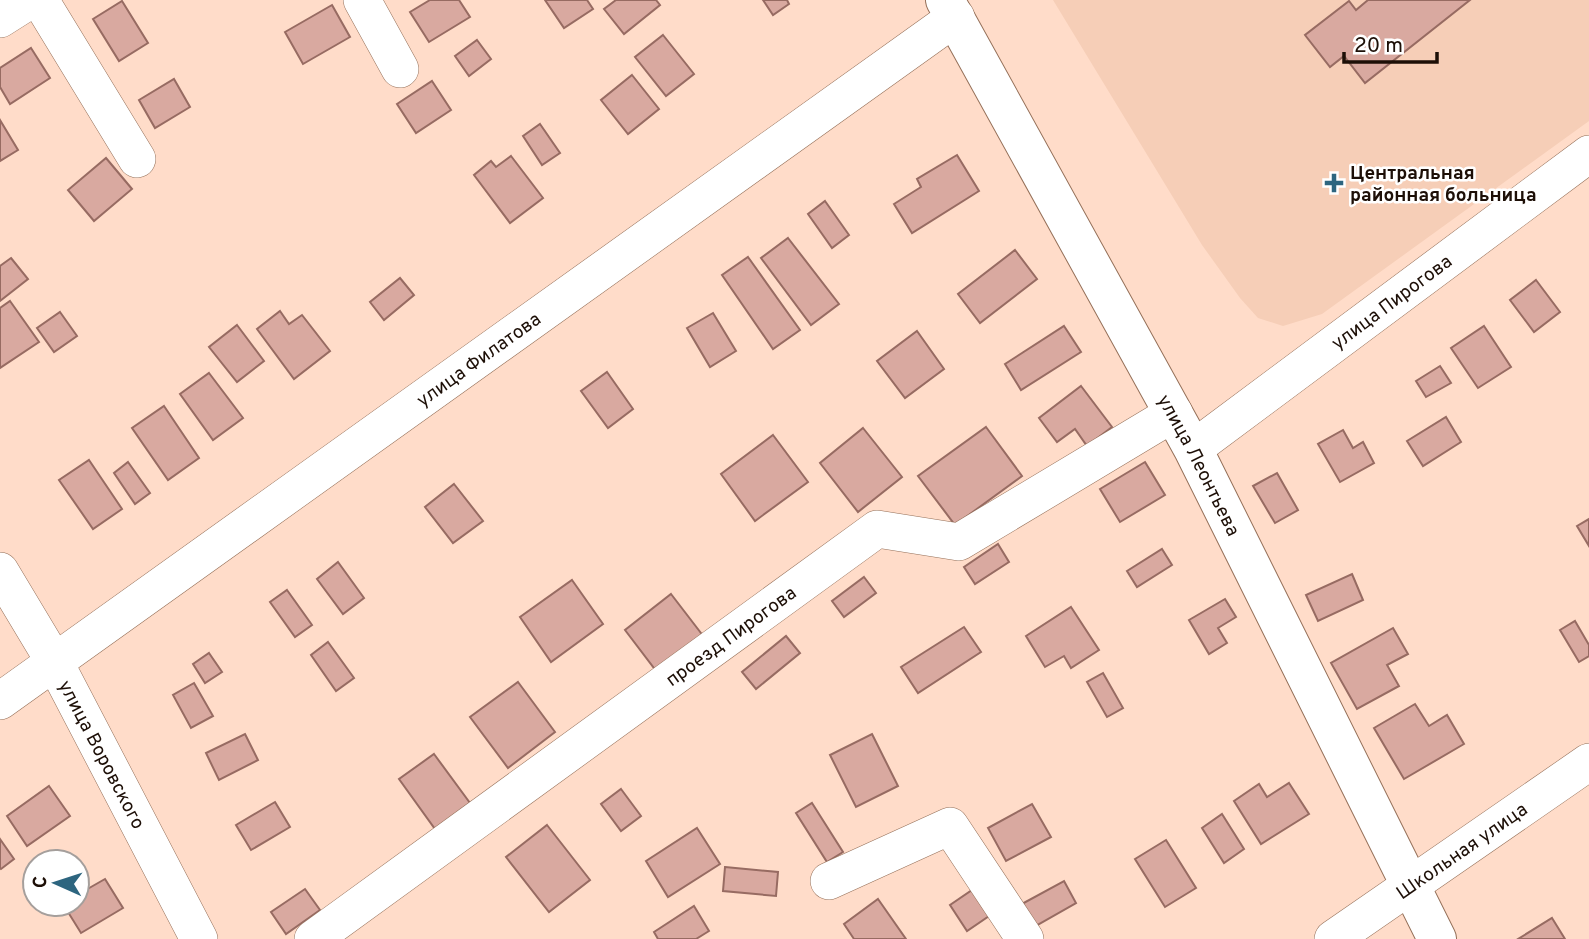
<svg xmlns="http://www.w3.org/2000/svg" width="1589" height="939" viewBox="0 0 1589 939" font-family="Overpass,sans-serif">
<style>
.built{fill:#f6ceb7}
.building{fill:#d9a9a0;stroke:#976b62;stroke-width:2}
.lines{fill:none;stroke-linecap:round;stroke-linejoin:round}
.street-casing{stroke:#957059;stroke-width:38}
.secondary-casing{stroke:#957059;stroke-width:40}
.street{stroke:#fff;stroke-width:37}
.secondary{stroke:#fff;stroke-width:38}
.poi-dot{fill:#2d657f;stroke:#fff;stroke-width:2.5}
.labels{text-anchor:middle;stroke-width:5;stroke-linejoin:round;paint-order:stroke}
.poi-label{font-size:19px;font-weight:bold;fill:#1d0f07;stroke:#fff;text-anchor:start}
.street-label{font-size:19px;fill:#1d0f07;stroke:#fff}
</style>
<rect width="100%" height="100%" fill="#ffdcc9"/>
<path class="built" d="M1053,0H1589V121L1322,314L1283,326L1258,318L1240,298L1202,245Z"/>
<g class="building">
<path d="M430,0H459L470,17L429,42L410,12Z"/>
<path d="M545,0H587L593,9L564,28Z"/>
<path d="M616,0H656L660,5L624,34L604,9Z"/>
<path d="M763,0H787L789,4L773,15Z"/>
<path d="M1368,0H1470L1365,83L1344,56L1330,67L1305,35L1349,1L1356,10Z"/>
<path d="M122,1L148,43L119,61L93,19Z"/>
<path d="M332,5L350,37L303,64L285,32Z"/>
<path d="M663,35L694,74L666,96L635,57Z"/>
<path d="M477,40L491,59L469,76L455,56Z"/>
<path d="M31,48L50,78L10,104L0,87V68Z"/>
<path d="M632,75L659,109L628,134L601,100Z"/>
<path d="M174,79L190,107L155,128L139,100Z"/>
<path d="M432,81L451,110L416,133L397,104Z"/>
<path d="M0,120L18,150L0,161Z"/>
<path d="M540,124L560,153L542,165L523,136Z"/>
<path d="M957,155L979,191L912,233L894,204L921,187L917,179Z"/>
<path d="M511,156L543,198L510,223L474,175L491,161L496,167Z"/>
<path d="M106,158L132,189L94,221L68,190Z"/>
<path d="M825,201L849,235L832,248L808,214Z"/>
<path d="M788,238L839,304L811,325L761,258Z"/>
<path d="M1015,250L1037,279L980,323L958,294Z"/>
<path d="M748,257L800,330L773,349L722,275Z"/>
<path d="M11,258L28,279L0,301V266Z"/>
<path d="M400,278L414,295L384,320L370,302Z"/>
<path d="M1536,280L1560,312L1534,332L1510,300Z"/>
<path d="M10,301L39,342L0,368V308Z"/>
<path d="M280,311L289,324L302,315L330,351L294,379L257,329Z"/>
<path d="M60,312L77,336L54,352L37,328Z"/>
<path d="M713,313L736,351L710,367L687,328Z"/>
<path d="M237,325L264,361L237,382L209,347Z"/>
<path d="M1064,326L1081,352L1021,390L1005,364Z"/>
<path d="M1484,326L1511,367L1478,388L1451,348Z"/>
<path d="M917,331L944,369L905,398L877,361Z"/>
<path d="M1440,366L1451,383L1426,397L1416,381Z"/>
<path d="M607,372L633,409L608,428L581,391Z"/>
<path d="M209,373L243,418L213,440L180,394Z"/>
<path d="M1081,386L1112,427L1087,446L1075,429L1057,442L1039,418Z"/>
<path d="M164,406L199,458L168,480L132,428Z"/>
<path d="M1446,417L1461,442L1423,466L1407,441Z"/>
<path d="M986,427L1022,476L955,525L918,476Z"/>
<path d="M863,428L902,477L858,512L820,463Z"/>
<path d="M1343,430L1353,448L1363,442L1374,463L1340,482L1318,444Z"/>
<path d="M773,435L808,482L755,521L721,474Z"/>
<path d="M89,460L122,509L93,529L59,480Z"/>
<path d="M128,462L150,493L135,504L114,473Z"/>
<path d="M1145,462L1165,495L1120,522L1100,489Z"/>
<path d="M1277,473L1298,510L1275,523L1253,486Z"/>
<path d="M454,484L483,521L453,543L425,507Z"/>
<path d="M1589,519V546L1577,526Z"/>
<path d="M998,544L1009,562L975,584L964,567Z"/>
<path d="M1162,549L1172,565L1137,587L1127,571Z"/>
<path d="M338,562L364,598L343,614L317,579Z"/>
<path d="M1352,574L1363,600L1318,621L1306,595Z"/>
<path d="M864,577L876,593L844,617L832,601Z"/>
<path d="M572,580L603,624L551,662L520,617Z"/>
<path d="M287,590L312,625L295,637L270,602Z"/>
<path d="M671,594L704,637L657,672L625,630Z"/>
<path d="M1225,599L1236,617L1218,628L1227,643L1209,654L1189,620Z"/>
<path d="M1071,607L1099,650L1071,668L1064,656L1045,667L1026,636Z"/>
<path d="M1575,621L1589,645V656L1579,662L1560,630Z"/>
<path d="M964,627L981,652L918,693L901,667Z"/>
<path d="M1393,628L1408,654L1387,665L1399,686L1357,709L1331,663Z"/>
<path d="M786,636L800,653L756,689L742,672Z"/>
<path d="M328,642L354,678L336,691L311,655Z"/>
<path d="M209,653L222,672L205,683L193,664Z"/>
<path d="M1103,673L1123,708L1107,717L1087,682Z"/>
<path d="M518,682L555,732L508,768L470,717Z"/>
<path d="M194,683L213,716L191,728L173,695Z"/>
<path d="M1415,704L1429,726L1447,715L1464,744L1404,779L1374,728Z"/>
<path d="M245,734L258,760L219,780L206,753Z"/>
<path d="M872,734L898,786L856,807L830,755Z"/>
<path d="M434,754L470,803L435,829L399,779Z"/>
<path d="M1289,783L1309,814L1261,844L1234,801L1259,784L1267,797Z"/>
<path d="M49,786L70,816L27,846L7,816Z"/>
<path d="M621,789L641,816L621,831L601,804Z"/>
<path d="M275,802L290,827L251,850L236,825Z"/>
<path d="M812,803L843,852L827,862L796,813Z"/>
<path d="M1032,804L1051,837L1006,861L988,828Z"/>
<path d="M1222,814L1244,849L1224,863L1202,828Z"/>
<path d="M547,825L590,880L549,912L506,857Z"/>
<path d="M697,828L720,864L668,897L646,861Z"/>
<path d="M0,839L14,859L1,869L0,868Z"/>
<path d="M1166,840L1196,888L1165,907L1135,859Z"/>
<path d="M725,867L778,872L776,896L723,891Z"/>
<path d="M105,879L123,908L81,933L63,904H77V895Z"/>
<path d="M1064,881L1076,903L1032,928L1020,905Z"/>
<path d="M975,888L992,914L967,931L950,905Z"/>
<path d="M305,889L320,910L286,934L271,912Z"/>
<path d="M878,899L906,939H854L844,924Z"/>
<path d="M694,906L709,931L696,939H658L654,932Z"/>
<path d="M1552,918L1565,939H1518Z"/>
</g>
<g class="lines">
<defs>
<g id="street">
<path d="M40,0L137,159"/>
<path d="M362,0L400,69"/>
<path d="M0,19L30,0"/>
<path id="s1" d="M1193,449L1589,154"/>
<path id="s2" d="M0,571L54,661L199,939"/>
<path id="s3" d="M0,701L956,17"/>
<path d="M829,881L950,826L1025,939"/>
<path id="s4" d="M313,939L877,529L959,542L1174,413"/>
<path id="s5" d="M1333,939L1589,762"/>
</g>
<g id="secondary">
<path id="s6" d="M945,0L1193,449L1437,939"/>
</g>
</defs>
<use href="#street" class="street-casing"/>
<use href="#secondary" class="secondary-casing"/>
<use href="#street" class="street"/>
<use href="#secondary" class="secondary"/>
</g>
<path class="poi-dot" d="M1330.5 172.5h7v7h7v7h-7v7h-7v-7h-7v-7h7z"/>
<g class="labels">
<g class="poi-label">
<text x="1350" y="179">Центральная<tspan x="1350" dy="22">районная больница</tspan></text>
</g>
<g class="street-label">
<text dy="7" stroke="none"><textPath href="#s1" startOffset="247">улица Пирогова</textPath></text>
<text dy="7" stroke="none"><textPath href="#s3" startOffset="588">улица Филатова</textPath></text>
<text dy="7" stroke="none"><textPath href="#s6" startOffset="530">улица Леонтьева</textPath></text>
<text dy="7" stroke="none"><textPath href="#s4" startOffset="516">проезд Пирогова</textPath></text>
<text dy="7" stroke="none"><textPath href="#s2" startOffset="210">улица Воровского</textPath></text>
<text dy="7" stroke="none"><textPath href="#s5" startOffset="156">Школьная улица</textPath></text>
</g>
</g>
<g transform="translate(56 883) rotate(273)"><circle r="33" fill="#ffffff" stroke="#a59f9c" stroke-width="2"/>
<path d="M0-5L12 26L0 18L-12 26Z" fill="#2d657f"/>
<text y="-10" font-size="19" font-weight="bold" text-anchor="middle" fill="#1d0f07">С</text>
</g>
<path d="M1344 52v10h93v-10" fill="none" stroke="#1d0f07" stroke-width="3.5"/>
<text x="1354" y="52" font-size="21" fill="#1d0f07" stroke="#ffffff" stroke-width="5" paint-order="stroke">20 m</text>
</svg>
